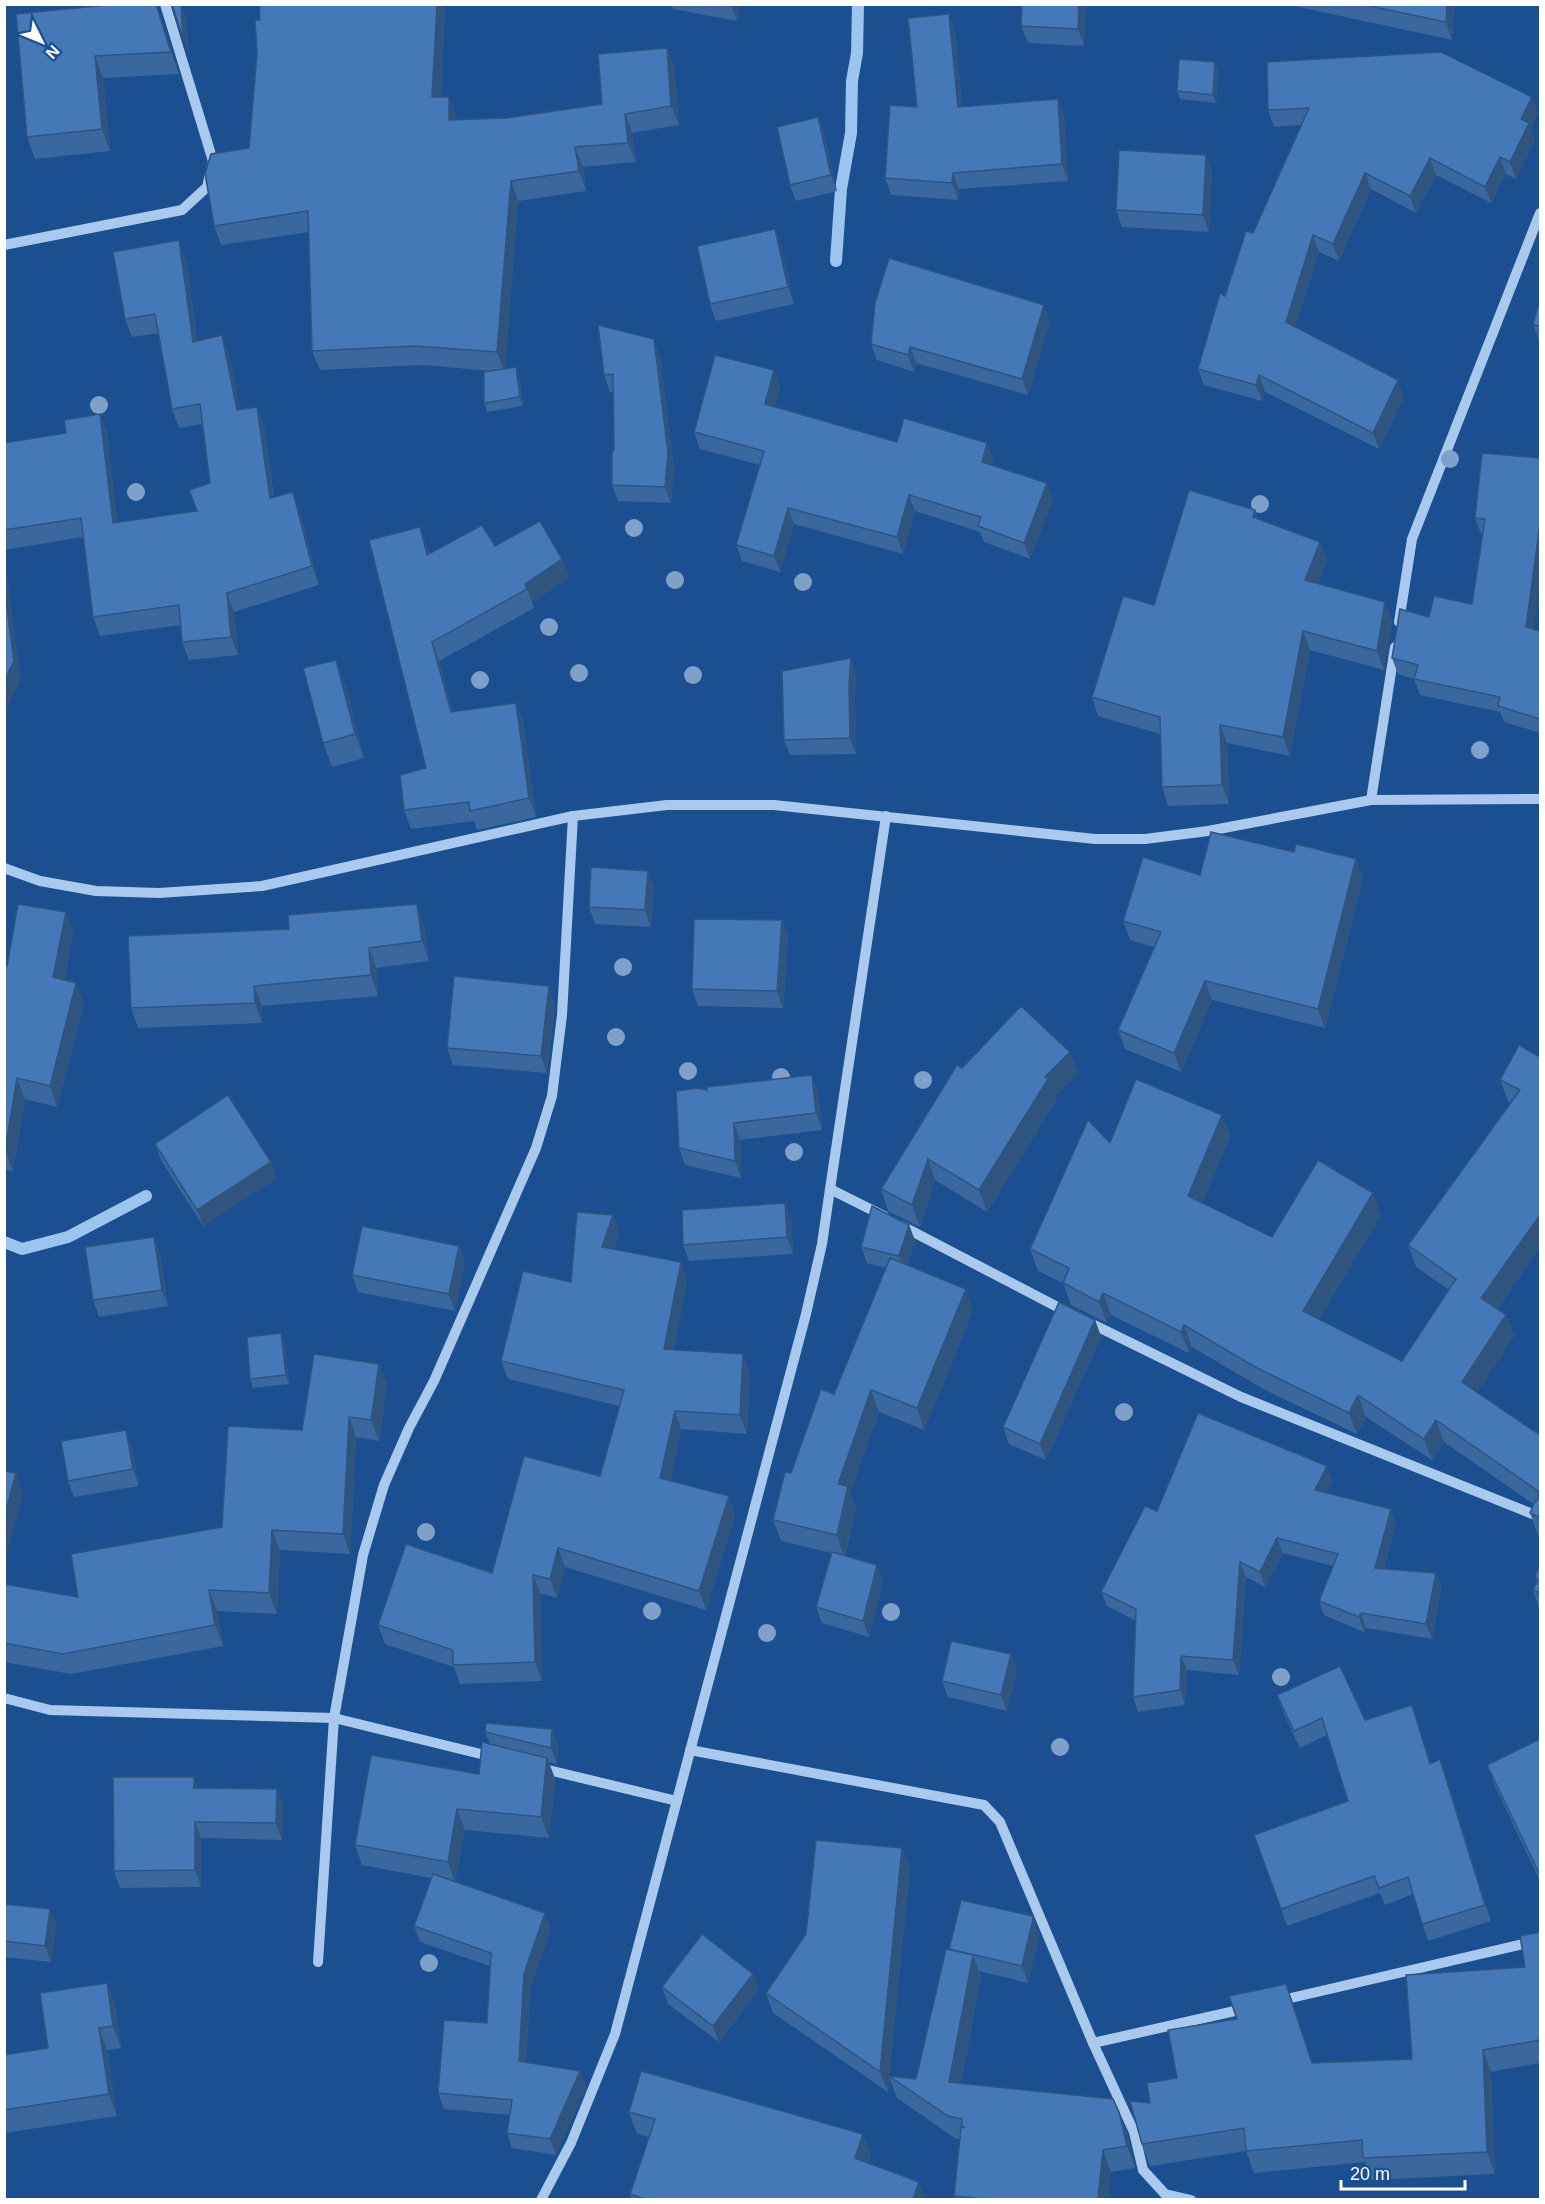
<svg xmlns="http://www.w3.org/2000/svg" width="1545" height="2204" viewBox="0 0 1545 2204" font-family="Helvetica,sans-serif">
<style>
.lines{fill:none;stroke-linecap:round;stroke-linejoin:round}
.stream{stroke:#9cc4f0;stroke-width:12}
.minor{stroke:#a9c9ee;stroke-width:10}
.tree{fill:#7ea0ca}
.wall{fill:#3a679d}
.shaded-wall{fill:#305480}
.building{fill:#4478b7;stroke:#305480;stroke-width:1.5}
</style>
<rect width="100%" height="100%" fill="#1b4f8f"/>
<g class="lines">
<g class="stream">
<path d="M836,261L841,189L851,133L852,81L857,53L858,4"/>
<path d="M4,1242L22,1249L68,1237L146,1196"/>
</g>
<g class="minor">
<path d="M4,245L182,210L207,187L213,161L165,4"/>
<path d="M1399,622L1412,539L1540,213"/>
<path d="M1371,800L1395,647"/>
<path d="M4,868L40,881L96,891L159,893L262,886L573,816L667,805H774L1095,839H1145L1208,831L1371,800L1540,799"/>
<path d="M830,1189L884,1216"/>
<path d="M900,1225L1067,1312"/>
<path d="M1086,1321L1241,1397L1540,1517"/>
<path d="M4,1698L50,1710L334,1718L493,1757"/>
<path d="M690,1750L984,1805L1000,1822L1093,2043L1134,2132L1143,2170L1165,2194L1191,2200"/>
<path d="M540,1768L677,1801"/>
<path d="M318,1962L334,1718L363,1555L384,1485L409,1428L434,1381L536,1148L552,1096L562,1015L573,816"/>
<path d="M1278,2001L1540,1940"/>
<path d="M1093,2043L1248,2008"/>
<path d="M541,2200L571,2143L615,2034L806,1314L822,1244L830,1189L886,816"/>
</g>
</g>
<g class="tree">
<circle cx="99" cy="405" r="9"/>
<circle cx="1450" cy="459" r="9"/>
<circle cx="136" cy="492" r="9"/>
<circle cx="1260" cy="504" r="9"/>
<circle cx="634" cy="528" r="9"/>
<circle cx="675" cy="580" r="9"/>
<circle cx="803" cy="582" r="9"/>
<circle cx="549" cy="627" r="9"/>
<circle cx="579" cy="673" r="9"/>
<circle cx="693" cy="675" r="9"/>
<circle cx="480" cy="680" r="9"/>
<circle cx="1480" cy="750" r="9"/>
<circle cx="623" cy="967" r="9"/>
<circle cx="616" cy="1037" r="9"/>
<circle cx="688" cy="1071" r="9"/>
<circle cx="781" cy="1077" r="9"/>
<circle cx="923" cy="1080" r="9"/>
<circle cx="794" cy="1152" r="9"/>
<circle cx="1124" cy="1412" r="9"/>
<circle cx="426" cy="1532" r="9"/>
<circle cx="652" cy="1611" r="9"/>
<circle cx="891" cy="1612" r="9"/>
<circle cx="767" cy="1633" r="9"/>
<circle cx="1281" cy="1677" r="9"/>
<circle cx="1060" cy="1747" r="9"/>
<circle cx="429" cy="1963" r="9"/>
</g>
<g class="wall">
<path d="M156,4L179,74L103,78L110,151L35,159L27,137L16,14Z"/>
<path d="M259,4H445L441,97H449L456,117V120L507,118L602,104L667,48L674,67L679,125L632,133L636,162L583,167L586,191L518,201L505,368L516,367L519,375L523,406L487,412L484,403L491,371L422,365L320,370L312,351L309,232L221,245L214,226L249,148L260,20Z"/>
<path d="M672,4H740L737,21L673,9Z"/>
<path d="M1086,4L1084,46L1028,43L1021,26Z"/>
<path d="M1285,4H1454L1452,40Z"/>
<path d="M955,31L962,107L1058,99L1064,116L1068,181L959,189L958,200L891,195L885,178L917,107Z"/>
<path d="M1215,62L1218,71L1216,103L1180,99L1177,91Z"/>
<path d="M1267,62L1538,113L1531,128L1535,140L1516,179L1506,174L1491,203L1436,175L1416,213L1371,189L1339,261L1319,252L1295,327L1404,397L1379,449L1265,392L1262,401L1204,385L1198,369L1225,296L1301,125L1274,127L1268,110Z"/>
<path d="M818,117L824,134L837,191L796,201L790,185Z"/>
<path d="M1212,171L1209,232L1122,227L1116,210Z"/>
<path d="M781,245L794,304L716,321L710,304Z"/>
<path d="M186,259L197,341L222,335L229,354L240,409L257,407L264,426L274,497L299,510L319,585L234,612L238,655L189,660L182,642L181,625L100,636L93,617L83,537L4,550V443L66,433L100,414L107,433L117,523L197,511L210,483L203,424L179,428L172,409L159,333L132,337L125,319Z"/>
<path d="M1540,300V341L1539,340L1533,324Z"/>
<path d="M1050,321L1028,395L916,363L914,372L877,360L871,344Z"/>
<path d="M660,356L674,469L671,503L618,501L612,485L614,450L613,392H610L604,375Z"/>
<path d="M774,370L780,386L775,406L897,442L987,443L993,460L992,465L1053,499L1030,559L984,542L980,532L915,511L903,554L794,524L780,572L742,561L736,545L760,465L700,449L694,432Z"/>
<path d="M1482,453L1534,629L1540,631V733L1504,722L1500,712L1420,695L1414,679L1398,674L1392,658L1429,617L1472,604L1482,534H1481L1475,518Z"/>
<path d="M1255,510L1258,519L1320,542L1327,561L1318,584L1392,621L1384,670L1310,650L1290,756L1227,743L1229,804L1168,806L1162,787L1160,734L1098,716L1092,697L1154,605Z"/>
<path d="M427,546L429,554L495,546L562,559L569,578L532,602L534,608L439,661L453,712L516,703L523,721L536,817L477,830L474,821L411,829L404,810L426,768Z"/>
<path d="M856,674L855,700L856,754L790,755L784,740Z"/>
<path d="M345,684L364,758L332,767L323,743Z"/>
<path d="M1294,852L1356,859L1363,878L1325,1028L1212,1000L1181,1072L1125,1049L1118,1030L1154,947L1130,940L1123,921L1200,875Z"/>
<path d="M654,887L651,927L595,924L589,907Z"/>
<path d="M66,912L73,933L64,980L84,1004L57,1107L25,1099L13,1171L4,1170V965L7,966Z"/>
<path d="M782,920L788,936L783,1008L698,1006L692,989Z"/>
<path d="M424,925L429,961L376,968L378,996L262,1006V1023L138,1028L131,1008Z"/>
<path d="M555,1003L547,1073L453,1065L447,1048Z"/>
<path d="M1070,1052L1078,1073L1054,1097L1056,1101L987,1212L935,1180L920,1227L888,1211L881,1189L962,1068Z"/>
<path d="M1540,1057V1247L1497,1309L1506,1315L1514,1336L1477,1392L1540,1435V1536L1538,1535L1530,1513L1533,1504L1444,1442L1432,1460L1366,1417L1357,1434L1265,1390L1192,1347L1189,1353L1111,1315L1107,1323L1071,1305L1063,1283L1038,1271L1030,1249L1110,1143L1222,1115L1230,1136L1202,1203L1272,1237L1381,1215L1319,1319L1402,1361L1449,1290L1416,1267L1408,1245L1510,1103L1508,1101L1500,1080Z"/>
<path d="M707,1090L818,1091L822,1130L740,1140L741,1178L685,1165L679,1148Z"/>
<path d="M155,1144L277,1178L203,1226L161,1160Z"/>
<path d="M613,1215L619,1233L614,1250L681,1262L687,1281L674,1349L750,1372L747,1434L681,1429L670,1481L735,1515L706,1610L565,1567L557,1598L540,1593L542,1681L460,1684L454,1667L385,1644L378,1625L492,1573L600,1476L619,1406L508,1379L501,1361L571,1282Z"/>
<path d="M791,1219L793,1254L689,1261L683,1245Z"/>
<path d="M909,1225L915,1241L907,1265L973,1311L924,1430L879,1412L850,1493L856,1508L845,1556L883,1581L869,1637L822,1623L816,1607L831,1553L781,1541L773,1520L791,1473L834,1394L886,1268L867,1263L861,1247Z"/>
<path d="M459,1246L465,1262L455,1311L358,1292L352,1275Z"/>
<path d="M160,1253L168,1306L99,1317L93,1300Z"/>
<path d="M1095,1320L1101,1337L1046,1460L1009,1444L1003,1427Z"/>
<path d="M284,1342L289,1384L253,1388L250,1379Z"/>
<path d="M379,1364L387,1384L379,1441L356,1437L350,1554L280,1550L277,1614L217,1611L223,1646L71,1674L4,1662V1584L78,1597L222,1527L302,1430Z"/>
<path d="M132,1446L139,1486L74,1497L68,1481Z"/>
<path d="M1333,1480L1326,1493L1396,1523L1384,1569L1436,1573L1441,1587L1432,1639L1366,1628L1364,1632L1324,1615L1319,1601L1333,1566L1283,1553L1265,1587L1246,1577L1239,1675L1187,1670L1185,1705L1138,1712L1133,1697L1136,1621L1107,1606L1101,1592L1157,1511Z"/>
<path d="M1540,1565V1611L1533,1590L1537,1582L1535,1576Z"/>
<path d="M1017,1671L1007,1711L948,1697L942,1681Z"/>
<path d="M1277,1695L1365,1720L1412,1705L1431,1763L1440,1759L1446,1776L1491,1921L1428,1941L1413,1894L1385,1905L1380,1893L1287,1926L1281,1909L1348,1801L1327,1735L1300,1748L1283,1712Z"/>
<path d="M552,1729L558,1746L557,1764L549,1762L555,1779L549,1838L465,1830L455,1882L551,1928L530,1989L526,2062L580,2071L586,2087L556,2155L512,2148L507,2133L510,2115L444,2109L438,2093L487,2023L490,1966L420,1942L414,1926L431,1878L362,1865L355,1845L479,1774L490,1744L485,1732Z"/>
<path d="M1540,1739V1881L1495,1786L1487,1765Z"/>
<path d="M199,1788L277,1789L283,1806L282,1840L201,1838V1887L120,1888L114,1871Z"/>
<path d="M902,1848L910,1868L889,2076L916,2079L949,1950L1039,1935L1028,1983L979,1971L981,1977L961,2083L1119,2112L1127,2134L1135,2168L1111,2172L1108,2199H955L954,2196L960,2139H956L897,2098L889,2077L888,2092L773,2013L766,1993L806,1934Z"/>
<path d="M4,1904L50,1909L56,1925L51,1962L4,1957Z"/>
<path d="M1540,1932V2063L1491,2072L1495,2174L1371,2180L1365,2162L1254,2173L1246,2151L1150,2166L1142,2144L1150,2103L1237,2019L1286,1984L1312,2063L1412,2059L1525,1967Z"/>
<path d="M753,1974L759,1990L719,2042L668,2004L662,1987Z"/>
<path d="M107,1983L115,2005L121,2048L107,2050L117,2116L4,2133V2055L48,2048Z"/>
<path d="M629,2112L863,2134L871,2156L869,2163L925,2199H631L630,2194L649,2137L637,2134Z"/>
</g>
<g class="shaded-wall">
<path d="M156,4L162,20L179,74L171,52Z"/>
<path d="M181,4L187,19L189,56L183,39Z"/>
<path d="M437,4H445L440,117L432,97Z"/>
<path d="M740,4L737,21L731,5Z"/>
<path d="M1079,4H1086L1084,46L1078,29Z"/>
<path d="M1447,4H1454L1452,40L1446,22Z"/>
<path d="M949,14L955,31L964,123L958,107Z"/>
<path d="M667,48L674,67L679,125L671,106Z"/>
<path d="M95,56L103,78L110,151L102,129Z"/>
<path d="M1215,62L1218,71L1216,103L1213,95Z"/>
<path d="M449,97L456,117V139L449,120Z"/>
<path d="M1532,97L1538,113L1531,128L1535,140L1516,179L1510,162L1521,119Z"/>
<path d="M1058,99L1064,116L1068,181L1062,164Z"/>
<path d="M625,114L632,133L636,162L628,143Z"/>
<path d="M818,117L824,134L837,191L831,175Z"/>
<path d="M575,147L583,167L586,191L579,171Z"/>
<path d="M1206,155L1212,171L1209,232L1203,215Z"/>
<path d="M1500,157L1506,174L1491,203L1485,187Z"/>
<path d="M1430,158L1436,175L1416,213L1410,196Z"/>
<path d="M953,173L959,189L958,200L952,183Z"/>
<path d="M1365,173L1371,189L1339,261L1333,244Z"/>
<path d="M511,181L518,201L505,372L497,352Z"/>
<path d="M775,229L781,245L794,304L788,287Z"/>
<path d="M1313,235L1319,252L1292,338L1286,322Z"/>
<path d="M179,240L186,259L199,360L193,342Z"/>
<path d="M1044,305L1050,321L1028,395L1022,379Z"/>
<path d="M222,335L229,354L244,428L237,410Z"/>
<path d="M654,339L660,356L674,469L671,503L665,487Z"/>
<path d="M910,347L916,363L914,372L908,355Z"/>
<path d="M516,367L519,375L523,406L520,397Z"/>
<path d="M774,370L780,386L771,420L765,404Z"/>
<path d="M1259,375L1265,392L1262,401L1256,385Z"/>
<path d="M1398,380L1404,397L1379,449L1373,433Z"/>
<path d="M257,407L264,426L276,517L270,498Z"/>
<path d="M100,414L107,433L120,542L113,523Z"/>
<path d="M987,443L993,460L988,478L982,462Z"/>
<path d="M1047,483L1053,499L1030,559L1024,543Z"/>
<path d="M293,492L299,510L319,585L312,566Z"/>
<path d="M909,495L915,511L903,554L897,537Z"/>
<path d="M788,508L794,524L780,572L774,556Z"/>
<path d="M1255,510L1262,529L1253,517Z"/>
<path d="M1540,524V581L1532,643L1526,627Z"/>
<path d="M420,527L427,546L434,574L427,555Z"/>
<path d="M1320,542L1327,561L1312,599L1305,580Z"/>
<path d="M4,550L21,680L4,714Z"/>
<path d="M562,559L569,578L532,602L525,584Z"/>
<path d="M227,593L234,612L238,655L231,637Z"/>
<path d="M1385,602L1392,621L1384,670L1377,651Z"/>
<path d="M1303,631L1310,650L1290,756L1283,737Z"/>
<path d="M432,642L439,661L458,731L451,712Z"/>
<path d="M851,658L856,674L855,700L856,754L850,738L849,685Z"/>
<path d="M336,660L345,684L364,758L355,734Z"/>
<path d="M516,703L523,721L536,817L529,798Z"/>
<path d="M1220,725L1227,743L1229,804L1222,785Z"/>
<path d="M1356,859L1363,878L1325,1028L1318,1009Z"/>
<path d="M648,871L654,887L651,927L645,910Z"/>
<path d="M417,904L424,925L429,961L422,941Z"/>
<path d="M66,912L73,933L60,998L53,977Z"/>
<path d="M782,920L788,936L783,1008L777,991Z"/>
<path d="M369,948L376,968L378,996L371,975Z"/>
<path d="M1205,981L1212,1000L1181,1072L1174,1053Z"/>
<path d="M76,983L84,1004L57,1107L50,1086Z"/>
<path d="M254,986L262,1006V1023L255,1003Z"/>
<path d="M549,986L555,1003L547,1073L541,1056Z"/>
<path d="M1070,1052L1078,1073L1054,1097L1056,1101L987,1212L979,1190L1045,1077Z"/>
<path d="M812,1075L818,1091L822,1130L816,1113Z"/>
<path d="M17,1078L25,1099L13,1171L5,1150Z"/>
<path d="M1222,1115L1230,1136L1196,1217L1188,1196Z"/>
<path d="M734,1123L740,1140L741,1178L735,1161Z"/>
<path d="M928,1159L935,1180L920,1227L912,1205Z"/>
<path d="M271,1162L277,1178L203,1226L197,1210Z"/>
<path d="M1373,1193L1381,1215L1311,1332L1303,1311Z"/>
<path d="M785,1203L791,1219L793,1254L787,1237Z"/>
<path d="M613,1215L619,1233L609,1266L602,1247Z"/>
<path d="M1540,1215V1247L1489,1320L1481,1298Z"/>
<path d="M909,1225L915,1241L905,1273L899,1256Z"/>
<path d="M154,1237L160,1253L168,1306L162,1290Z"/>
<path d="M459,1246L465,1262L455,1311L449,1294Z"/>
<path d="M681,1262L687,1281L671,1367L664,1349Z"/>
<path d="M966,1289L973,1311L924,1430L917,1408Z"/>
<path d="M1103,1293L1111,1315L1107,1323L1099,1302Z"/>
<path d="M1506,1315L1514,1336L1470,1404L1462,1382Z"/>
<path d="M1095,1320L1101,1337L1046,1460L1040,1444Z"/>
<path d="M1184,1325L1192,1347L1189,1353L1181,1332Z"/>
<path d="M281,1333L284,1342L289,1384L286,1375Z"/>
<path d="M743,1354L750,1372L747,1434L740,1415Z"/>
<path d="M379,1364L387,1384L379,1441L371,1420Z"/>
<path d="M4,1388L8,1396L4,1405Z"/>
<path d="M871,1390L879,1412L850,1493L856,1508L844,1556L837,1535L838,1484Z"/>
<path d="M1358,1395L1366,1417L1357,1434L1349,1413Z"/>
<path d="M675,1411L681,1429L667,1497L660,1478Z"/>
<path d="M349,1417L356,1437L350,1554L343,1534Z"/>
<path d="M1436,1420L1444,1442L1432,1460L1424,1439Z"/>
<path d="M126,1430L132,1446L139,1486L133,1469Z"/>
<path d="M1327,1466L1333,1480L1320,1504L1315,1490Z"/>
<path d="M16,1473L23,1494L4,1566V1517Z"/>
<path d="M729,1496L735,1515L706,1610L699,1591Z"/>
<path d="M1391,1509L1396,1523L1380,1583L1375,1568Z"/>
<path d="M1540,1514V1524L1538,1517Z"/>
<path d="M272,1530L280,1550L277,1614L269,1593Z"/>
<path d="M1277,1538L1283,1553L1265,1587L1260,1572Z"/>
<path d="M558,1548L565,1567L557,1598L550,1579Z"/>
<path d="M1240,1562L1246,1577L1239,1675L1233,1660Z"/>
<path d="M877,1565L883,1581L869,1637L863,1621Z"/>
<path d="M1436,1573L1441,1587L1432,1639L1426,1624Z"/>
<path d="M533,1575L540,1593L542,1681L535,1662Z"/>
<path d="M209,1590L217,1611L223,1646L215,1625Z"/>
<path d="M1361,1613L1366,1628L1364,1632L1359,1617Z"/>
<path d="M1011,1654L1017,1671L1007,1711L1001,1695Z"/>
<path d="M1181,1656L1187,1670L1185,1705L1180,1690Z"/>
<path d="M1412,1705L1418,1722L1436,1780L1430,1764Z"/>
<path d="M552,1729L558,1746L557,1764L551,1748Z"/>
<path d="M547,1758L555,1779L549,1838L541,1817Z"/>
<path d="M1440,1759L1446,1776L1491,1921L1485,1905Z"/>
<path d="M194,1777L200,1793L194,1788Z"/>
<path d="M277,1789L283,1806L282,1840L276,1823Z"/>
<path d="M457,1809L465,1830L455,1882L448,1862Z"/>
<path d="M195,1822L201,1838V1887L195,1870Z"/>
<path d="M902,1848L910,1868L888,2092L880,2072Z"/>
<path d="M50,1909L56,1925L51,1962L45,1946Z"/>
<path d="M545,1913L551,1928L530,1989L525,2077L519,2061L524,1974Z"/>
<path d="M1033,1919L1039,1935L1028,1983L1022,1966Z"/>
<path d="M973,1955L981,1977L957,2104L949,2082Z"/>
<path d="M753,1974L759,1990L719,2042L713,2026Z"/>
<path d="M107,1983L115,2005L121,2048L113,2026Z"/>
<path d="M1286,1984L1294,2006L1319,2085L1312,2063Z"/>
<path d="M99,2028L107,2050L117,2116L109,2094Z"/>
<path d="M1483,2050L1491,2072L1495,2174L1487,2152Z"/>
<path d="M580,2071L586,2087L556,2155L550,2139Z"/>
<path d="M1119,2112L1127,2134L1135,2168L1127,2146Z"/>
<path d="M863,2134L871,2156L863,2180L855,2158Z"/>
<path d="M1103,2150L1111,2172L1108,2199H1098Z"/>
<path d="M919,2182L925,2199H913Z"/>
</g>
<g class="building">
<path d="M117,4H156L171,52L95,56L102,129L27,137L16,14Z"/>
<path d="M172,4H181L183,39Z"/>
<path d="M259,4H437L432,97H449V120L507,118L602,104L598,54L667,48L671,106L625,114L628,143L575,147L579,171L511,181L497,352L415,346L312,351L308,211L214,226L205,173L211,154L249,148L257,54L255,20H260Z"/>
<path d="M1022,4H1079L1078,29L1021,26Z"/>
<path d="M1360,4H1447L1446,22Z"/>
<path d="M949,14L958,107L1058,99L1062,164L953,173L952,183L885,178L890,105L917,107L908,18Z"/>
<path d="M1441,52L1532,97L1521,119L1529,123L1510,162L1500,157L1485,187L1430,158L1410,196L1365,173L1333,244L1313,235L1286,322L1398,380L1373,433L1259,375L1256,385L1198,369L1220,293L1225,296L1246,231L1253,233L1309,108L1268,110L1267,62Z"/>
<path d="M1179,59L1215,62L1213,95L1177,91Z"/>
<path d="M818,117L831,175L790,185L777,127Z"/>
<path d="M1119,150L1206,155L1203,215L1116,210Z"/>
<path d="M775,229L788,287L710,304L697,246Z"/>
<path d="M179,240L193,342L222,335L237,410L257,407L270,498L293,492L312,566L227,593L231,637L182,642L179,605L93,617L81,518L4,530V443L66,433L64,420L100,414L113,523L197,511L189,490L210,483L200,404L172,409L155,314L125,319L113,252Z"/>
<path d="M889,258L1044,305L1022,379L910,347L908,355L871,344L875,303Z"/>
<path d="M1540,300V327L1533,324Z"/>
<path d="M598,325L654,339L668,453L665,487L612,485V452L614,450L613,374L604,375Z"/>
<path d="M715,355L774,370L765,404L897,442L904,418L987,443L982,462L1047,483L1024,543L978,526L981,517L909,495L897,537L788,508L774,556L736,545L764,451L694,432Z"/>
<path d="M516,367L520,397L484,403V372Z"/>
<path d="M1482,453L1540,458V524L1526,627L1540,631V719L1498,706L1500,697L1414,679L1418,665L1392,658L1400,609L1429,617L1434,596L1472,604L1485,519L1475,518Z"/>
<path d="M1189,490L1255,510L1253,517L1320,542L1305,580L1385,602L1377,651L1303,631L1283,737L1220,725L1222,785L1162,787L1160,717L1092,697L1123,596L1154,605Z"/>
<path d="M540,521L562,559L525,584L527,589L432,642L451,712L516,703L529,798L470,811L469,802L404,810L400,775L426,768L369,540L420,527L427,555L482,525L495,546Z"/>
<path d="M4,586L14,661L4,681Z"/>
<path d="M851,658L849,685L850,738L784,740L782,671Z"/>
<path d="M336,660L355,734L323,743L303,668Z"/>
<path d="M1211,832L1294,852L1296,844L1356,859L1318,1009L1205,981L1174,1053L1118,1030L1161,932L1123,921L1143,857L1200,875Z"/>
<path d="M591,867L648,871L645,910L589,907Z"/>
<path d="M18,904L66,912L53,977L76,983L50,1086L17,1078L5,1150L4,965L7,966Z"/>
<path d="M417,904L422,941L369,948L371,975L254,986L255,1003L131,1008L128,936L289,929L288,915Z"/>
<path d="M694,919L782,920L777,991L692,989Z"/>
<path d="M454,976L549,986L541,1056L447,1048Z"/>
<path d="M1021,1006L1070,1052L1045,1077L1048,1079L979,1190L928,1159L912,1205L881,1189L957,1065L962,1068Z"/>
<path d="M1519,1045L1540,1057V1215L1481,1298L1506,1315L1462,1382L1540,1435V1514L1538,1517L1530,1513L1534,1503L1539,1498L1538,1491L1436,1420L1424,1439L1358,1395L1349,1413L1257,1368L1184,1325L1181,1332L1103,1293L1099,1302L1063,1283L1069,1268L1030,1249L1088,1120L1110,1143L1136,1079L1222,1115L1188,1196L1272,1237L1318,1160L1373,1193L1303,1311L1402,1361L1456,1279L1408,1245L1520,1090L1500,1080Z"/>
<path d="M812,1075L816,1113L734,1123L735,1161L679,1148L676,1091L697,1088L707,1090L706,1087Z"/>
<path d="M228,1095L271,1162L197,1210L155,1144Z"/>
<path d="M785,1203L787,1237L683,1245L682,1210Z"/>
<path d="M872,1206L909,1225L899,1256L861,1247Z"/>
<path d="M577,1212L613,1215L602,1247L681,1262L664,1349L743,1354L740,1415L675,1411L660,1478L729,1496L699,1591L558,1548L550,1579L533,1575L535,1662L453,1665V1650L378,1625L406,1544L492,1573L524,1456L600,1476L624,1390L501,1361L523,1271L571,1282Z"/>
<path d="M362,1226L459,1246L449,1294L352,1275Z"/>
<path d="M154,1237L162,1290L93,1300L85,1247Z"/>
<path d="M890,1258L966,1289L917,1408L871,1390L838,1484L848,1486L837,1535L773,1520L785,1472L791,1473L821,1389L834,1394Z"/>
<path d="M1059,1302L1095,1320L1040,1444L1003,1427Z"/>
<path d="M281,1333L286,1375L250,1379L247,1337Z"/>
<path d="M314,1354L379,1364L371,1420L349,1417L343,1534L272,1530L269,1593L209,1590L215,1625L63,1654L4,1643V1584L78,1597L71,1554L222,1527L228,1426L302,1430Z"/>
<path d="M1198,1413L1327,1466L1315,1490L1391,1509L1375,1568L1436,1573L1426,1624L1361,1613L1359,1617L1319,1601L1338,1554L1277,1538L1260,1572L1240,1562L1233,1660L1181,1656L1180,1690L1133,1697L1136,1609L1101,1592L1145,1506L1157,1511Z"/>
<path d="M126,1430L133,1469L68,1481L61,1441Z"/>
<path d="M4,1471L16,1473L4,1517Z"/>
<path d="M832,1552L877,1565L863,1621L816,1607Z"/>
<path d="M1540,1565V1593L1533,1590L1538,1580L1535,1576Z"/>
<path d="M951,1641L1011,1654L1001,1695L942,1681Z"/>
<path d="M1340,1666L1365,1720L1412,1705L1430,1764L1440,1759L1485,1905L1422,1924L1408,1877L1379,1888L1374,1876L1281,1909L1254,1835L1348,1801L1322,1718L1294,1731L1277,1695Z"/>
<path d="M486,1723L552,1729L551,1748L485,1732Z"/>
<path d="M1540,1739V1873H1539L1487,1765Z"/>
<path d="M482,1742L547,1758L541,1817L457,1809L448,1862L355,1845L371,1755L479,1774Z"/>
<path d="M113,1777H194V1788L277,1789L276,1823L195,1822V1870L114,1871Z"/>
<path d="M816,1840L902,1848L880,2072L766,1993L806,1934Z"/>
<path d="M433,1874L545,1913L524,1974L519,2061L580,2071L550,2139L507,2133L512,2100L438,2093L444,2020L487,2023L491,1953L414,1926Z"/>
<path d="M961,1900L1033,1916V1919L1022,1966L949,1949Z"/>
<path d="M4,1904L50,1909L45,1946L4,1941Z"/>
<path d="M1540,1932V2040L1483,2050L1487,2152L1363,2158L1362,2140L1246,2151L1244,2128L1142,2144L1130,2101L1150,2103L1147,2083L1177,2078L1168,2030L1237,2019L1229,1996L1286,1984L1312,2063L1412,2059L1406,1975L1525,1967L1520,1936Z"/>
<path d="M702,1934L753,1974L713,2026L662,1987Z"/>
<path d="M946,1949L973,1955L949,2082L1113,2099L1119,2112L1127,2146L1103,2150L1098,2199H984L954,2196L961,2127L965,2128L962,2126V2119L948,2116L889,2076L916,2079Z"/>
<path d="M107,1983L113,2026L99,2028L109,2094L4,2110V2055L48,2048L40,1993Z"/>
<path d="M641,2071L863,2134L855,2158L919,2182L913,2199H645L630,2194L655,2119L629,2112Z"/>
</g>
<rect width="1545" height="2204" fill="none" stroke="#ffffff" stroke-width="12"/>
<g transform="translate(42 42) rotate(133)" stroke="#1b4f8f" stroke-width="4.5" paint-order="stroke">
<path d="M0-4.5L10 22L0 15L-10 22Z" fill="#ffffff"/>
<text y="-9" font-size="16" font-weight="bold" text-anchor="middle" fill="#ffffff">N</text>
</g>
<path d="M1341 2180v9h124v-9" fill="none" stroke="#ffffff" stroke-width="3"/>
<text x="1350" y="2180" font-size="18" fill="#ffffff" stroke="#1b4f8f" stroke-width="4.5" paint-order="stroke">20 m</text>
</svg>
